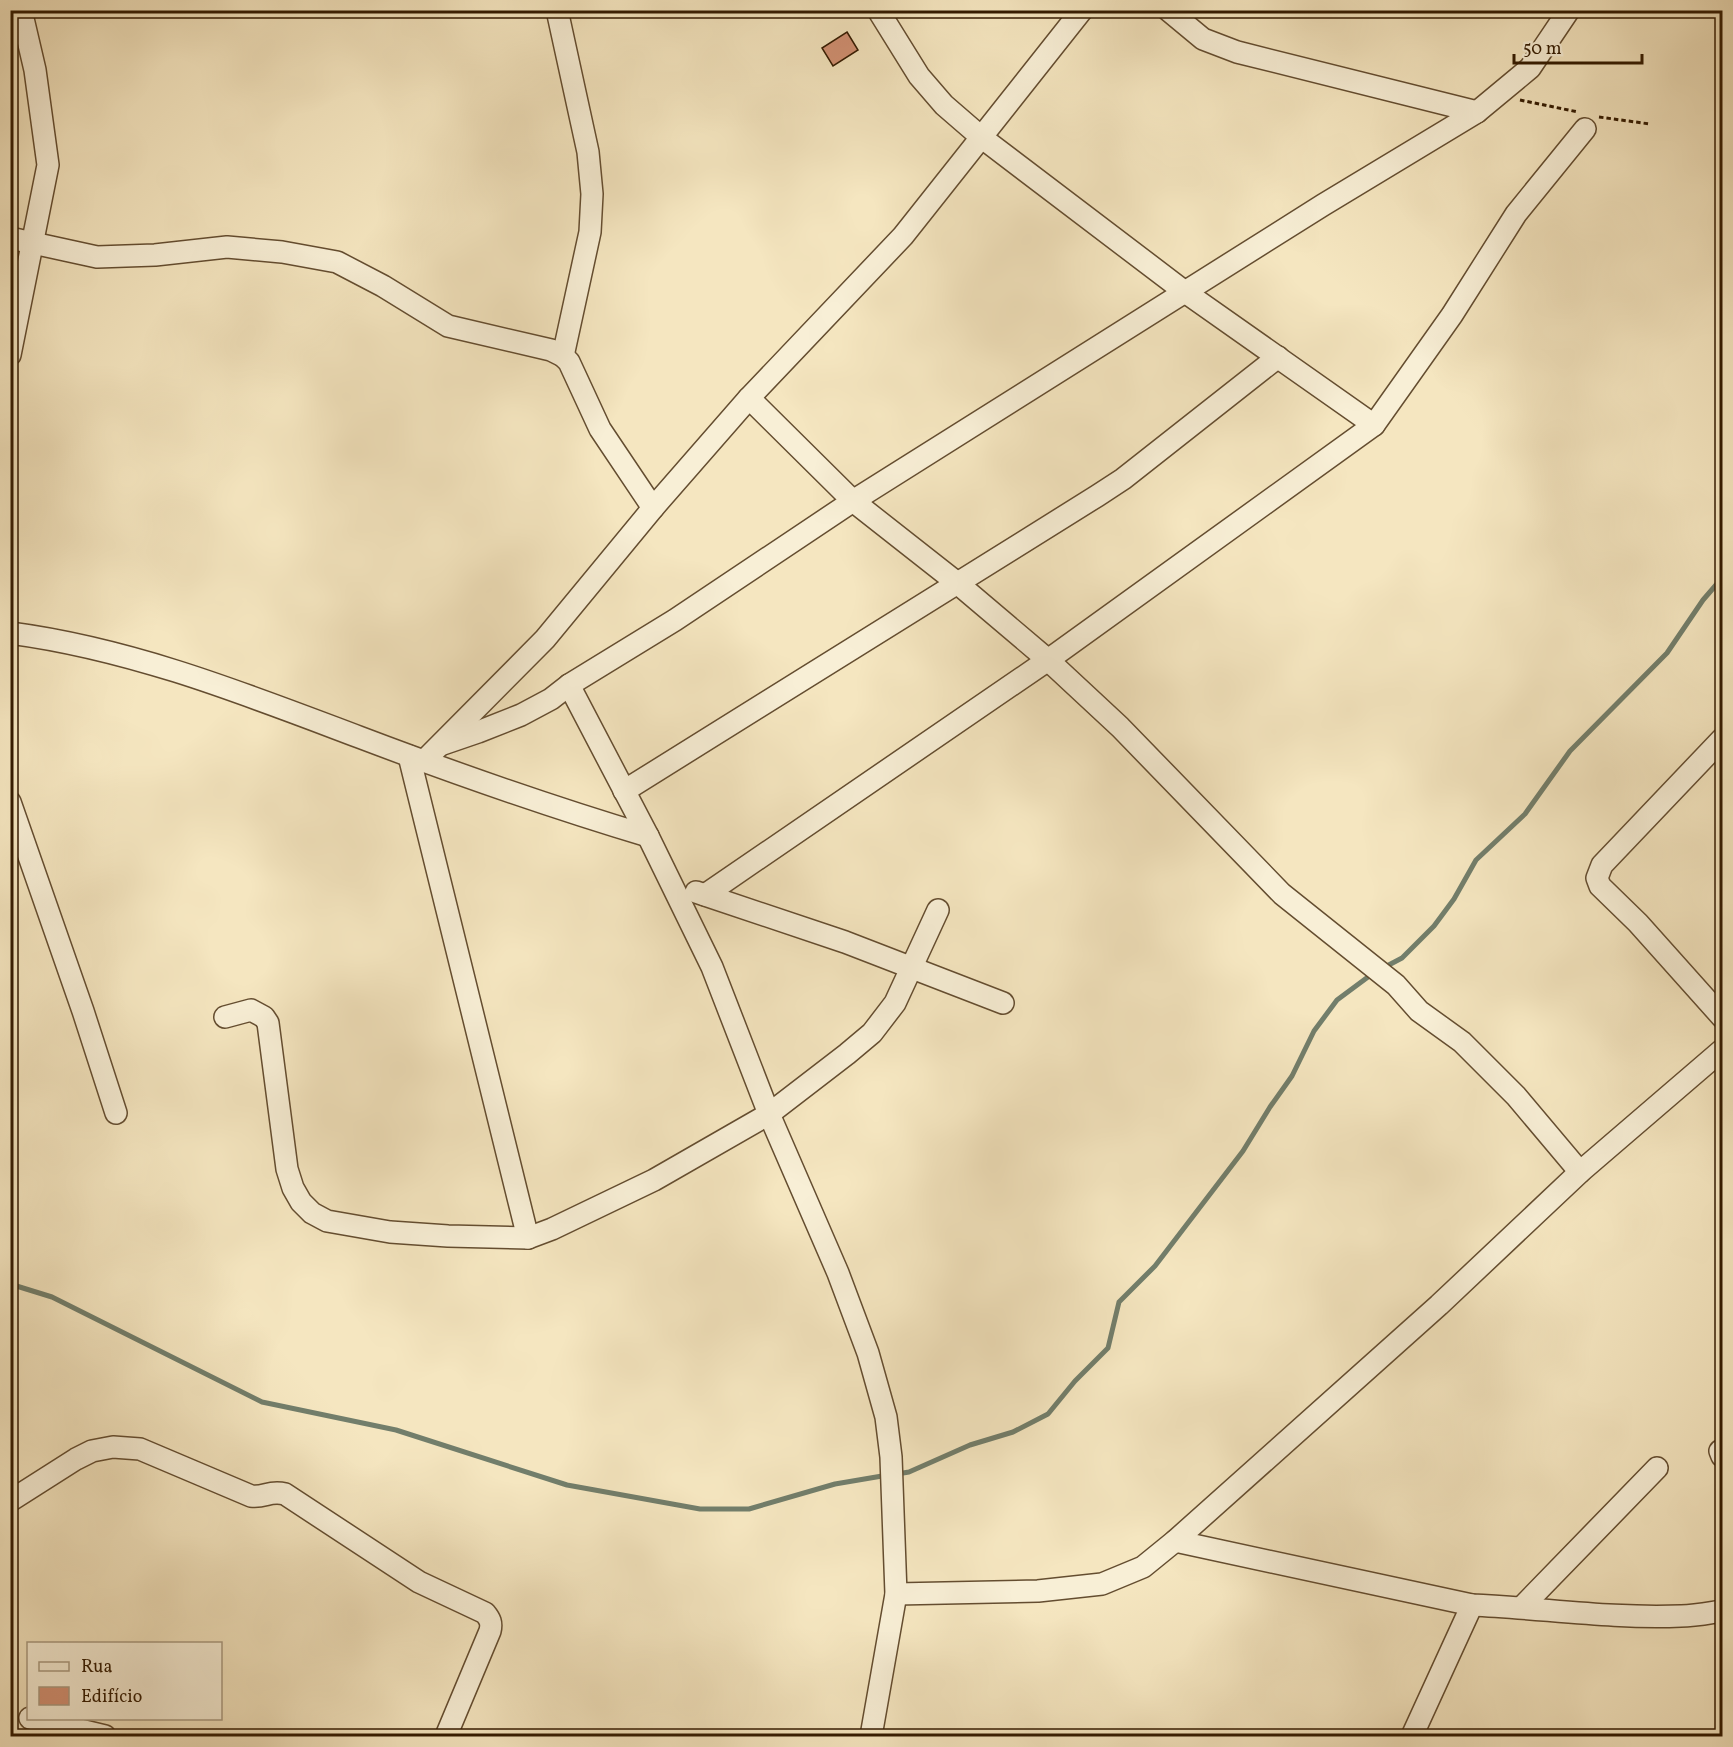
<svg xmlns="http://www.w3.org/2000/svg" width="1733" height="1747" viewBox="0 0 1733 1747" font-family="Vollkorn,serif">
<style>
.lines{fill:none;stroke-linecap:round;stroke-linejoin:round}
.stream{stroke:#727e6b;stroke-width:5}
.building{fill:#d39174;stroke:#331a00;stroke-width:1.5}
.minor-casing{stroke:#644d30;stroke-width:24}
.path{stroke:#331a00;stroke-width:3;stroke-dasharray:4.5 3;stroke-linecap:butt}
.minor{stroke:#f8efd6;stroke-width:21}
</style>
<rect width="100%" height="100%" fill="#f5e6c0"/>
<filter id="stains"><feTurbulence type="fractalNoise" baseFrequency=".00333" numOctaves="4"/><feColorMatrix values="0 0 0 0 .2 0 0 0 0 .09 0 0 0 0 .02 0 0 0 .5 -.17"/></filter>
<radialGradient id="worn" r=".72"><stop offset=".6" stop-color="#630" stop-opacity="0"/><stop offset="1" stop-color="#630" stop-opacity=".3"/></radialGradient>
<g class="lines">
<g class="stream">
<path d="M1383,968L1402,958L1434,926L1454,899L1476,860L1525,814L1570,751L1667,653L1703,600L1722,578"/>
<path d="M10,1284L52,1297L262,1402L396,1430L567,1485L700,1509H749L835,1484L888,1475"/>
<path d="M897,1474L909,1472L970,1445L1013,1432L1048,1414L1075,1381L1108,1348L1119,1302L1155,1266L1243,1151L1270,1107L1292,1076L1314,1031L1337,1000L1372,974"/>
</g>
</g>
<path class="building" d="M847,32L858,50L833,66L822,48Z"/>
<g class="lines">
<defs>
<g id="minor">
<path d="M557,10L588,152L592,194L590,232L563,356"/>
<path d="M878,10L919,76L944,105L981,137L1185,292L1374,425"/>
<path d="M1168,10L1203,39L1237,52L1477,112"/>
<path d="M10,238L97,257L155,255L227,247L282,252L337,262L383,286L448,326L551,350L563,356L569,362L600,429L653,508"/>
<path d="M10,355L48,165L35,70L21,10"/>
<path d="M749,398L853,501L956,582L1048,660L1120,727L1282,894L1396,985L1419,1011L1462,1042L1516,1096L1580,1172"/>
<path d="M10,633C132,649 245,694 359,737C454,773 551,807 648,836"/>
<path d="M569,685L648,836L712,967L769,1114L838,1273L868,1353L886,1417L891,1457L896,1594L871,1736"/>
<path d="M1722,739L1602,865L1597,878L1600,886L1638,923L1722,1017"/>
<path d="M443,744L478,732L521,715L551,699L569,685L675,620L853,501L1323,205L1477,112L1530,68L1569,10"/>
<path d="M409,756L528,1238"/>
<path d="M425,760L545,639L653,508L749,398L903,236L1082,10"/>
<path d="M624,791L1097,496L1123,479L1278,357"/>
<path d="M10,802L83,1011L116,1113"/>
<path d="M696,892L845,942L1003,1003"/>
<path d="M705,895L1048,660L1374,425L1452,315L1516,214L1585,129"/>
<path d="M225,1017L251,1010L264,1017L268,1023L287,1169L293,1188L301,1202L312,1213L327,1221L390,1232L448,1236L528,1238L552,1229L654,1180L769,1114L847,1054L872,1033L895,1003L938,910"/>
<path d="M1720,1451L1722,1456"/>
<path d="M10,1501L76,1459L92,1451L113,1447L140,1449L251,1496C265,1498 269,1490 285,1494L419,1582L485,1613C490,1619 492,1623 490,1631L446,1736"/>
<path d="M1175,1541L1472,1605C1542,1608 1611,1619 1681,1616C1695,1616 1709,1613 1722,1611"/>
<path d="M896,1594L1038,1591L1102,1584L1143,1567L1175,1541L1439,1305L1580,1172L1722,1050"/>
<path d="M1522,1607L1657,1468"/>
<path d="M30,1718L105,1736"/>
<path d="M1412,1736L1472,1605"/>
</g>
</defs>
<use href="#minor" class="minor-casing"/>
<g class="path">
<path d="M1520,100L1578,112"/>
<path d="M1599,117L1650,124"/>
</g>
<use href="#minor" class="minor"/>
</g>
<rect width="1733" height="1747" fill="none" stroke="#f5e6c0" stroke-width="36"/>
<rect x="12" y="12" width="1709" height="1723" fill="none" stroke="#331a00" stroke-width="3"/>
<rect x="18" y="18" width="1697" height="1711" fill="none" stroke="#331a00" stroke-width="1.5"/>
<rect x="27" y="1642" width="195" height="78" fill="#f8efd6" stroke="#a99a80" stroke-width="1.5"/>
<rect x="39" y="1662" width="30" height="9" fill="#f8efd6" stroke="#a99a80" stroke-width="1.5"/>
<text x="81" y="1672" font-size="18" fill="#331a00">Rua</text>
<rect x="39" y="1687" width="30" height="18" fill="#d39174" stroke="#a99a80" stroke-width="1.5"/>
<text x="81" y="1702" font-size="18" fill="#331a00">Edifício</text>
<path d="M1514 54v9h128v-9" fill="none" stroke="#331a00" stroke-width="3"/>
<text x="1523" y="54" font-size="18" fill="#331a00" stroke="#f8efd6" stroke-width="4.5" paint-order="stroke">50 m</text>
<rect width="100%" height="100%" filter="url(#stains)"/>
<rect width="100%" height="100%" fill="url(#worn)"/>
</svg>
